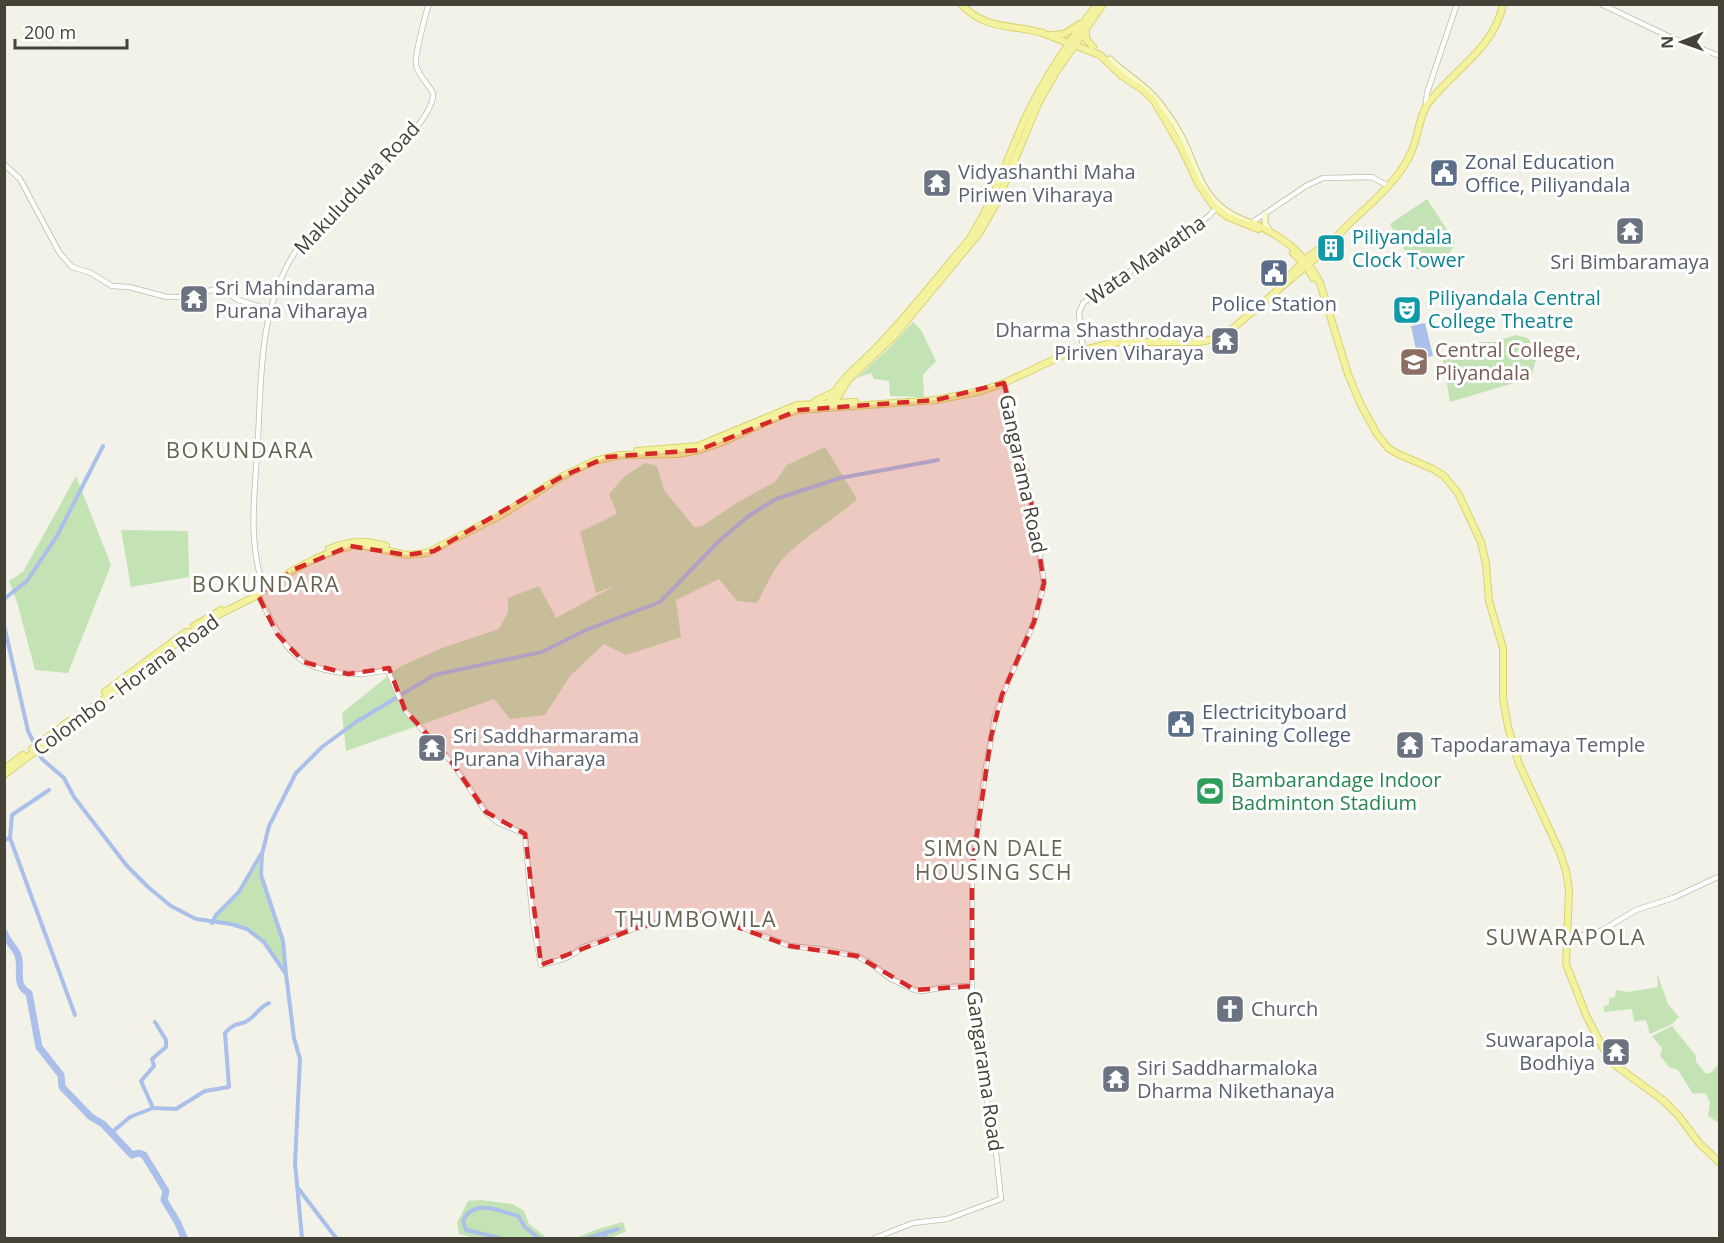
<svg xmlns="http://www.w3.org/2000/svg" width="1724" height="1243" viewBox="0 0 1724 1243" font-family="'Open Sans',sans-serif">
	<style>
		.green { fill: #c3e3b5 }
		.water { fill: #aac0ea }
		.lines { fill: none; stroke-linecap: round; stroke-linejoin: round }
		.canal { stroke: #aac0ea; stroke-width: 4 }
		.river { stroke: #aac0ea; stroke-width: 7 }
		.tertiary-casing { stroke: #bdbcac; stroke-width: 6 }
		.secondary-casing { stroke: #c8c898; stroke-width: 7 }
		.primary-casing { stroke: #d9d370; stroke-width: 8 }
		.tertiary { stroke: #fff; stroke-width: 4.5 }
		.secondary { stroke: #fafacb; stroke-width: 5 }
		.primary { stroke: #f5f29f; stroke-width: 6 }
		.marked { fill: #d62828; fill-opacity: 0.2; stroke: #d62828; stroke-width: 4.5; stroke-dasharray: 12 8; stroke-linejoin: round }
		.labels { text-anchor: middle; stroke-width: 6; stroke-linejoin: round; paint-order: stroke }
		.service-label { font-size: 20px; fill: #4e5e75; stroke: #fff; text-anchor: start }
		.worship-label { font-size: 20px; fill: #5b616d; stroke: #fff; text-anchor: start }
		.street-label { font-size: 20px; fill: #454338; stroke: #fff }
		.culture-label { font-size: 20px; fill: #0d838f; stroke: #fff; text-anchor: start }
		.education-label { font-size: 20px; fill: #785e54; stroke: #fff; text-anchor: start }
		.leisure-label { font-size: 20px; fill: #27864d; stroke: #fff; text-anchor: start }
		.neighbourhood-label { font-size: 21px; letter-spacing: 1.5px; fill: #676450; stroke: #fff }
		.quarter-label { font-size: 22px; letter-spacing: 1.5px; fill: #676450; stroke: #fff }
	</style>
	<rect width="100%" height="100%" fill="#f3f2e8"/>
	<!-- green -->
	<g class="green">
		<path d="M1427,199L1455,242C1446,264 1439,271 1415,269L1390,224Z"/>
		<path d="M913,322L921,330L936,361L923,375L924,397L890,396L889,381L874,379L871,373L857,378L891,346Z"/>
		<path d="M1516,335L1528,338L1537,355L1531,378L1450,402L1442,355L1481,342H1494Z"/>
		<path d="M825,447L857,499C833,521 802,537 780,562C771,574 764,590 757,603L737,601L719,579L676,600L681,637L626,655L604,644L570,676L545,715L510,719L494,699L346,751L342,713L399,667L442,648L499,629L508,612V598L539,586L556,618L616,585L596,593L580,532L617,514L609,494L625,476L645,463L657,466L664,490L694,527L702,526L738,502L775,482L787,465Z"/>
		<path d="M76,476L111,565L68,673L35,670L17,602L9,581L23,572Z"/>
		<path d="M121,530L188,531L189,577L131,587Z"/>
		<path d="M260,860L259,875L282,941L284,967C263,938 251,924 213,922L217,915L240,893Z"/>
		<path d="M1657,976H1658L1668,1004L1679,1017L1672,1024L1650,1034L1646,1020L1634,1022L1632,1009L1604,1012V1006L1609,1005V998L1615,997L1616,990L1628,992L1658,987Z"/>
		<path d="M1672,1026L1696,1056V1062L1706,1074L1712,1072L1719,1063V1123L1708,1116L1710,1102L1705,1093L1693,1094L1678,1070L1669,1067L1660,1056L1662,1048L1652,1036Z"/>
		<path d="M481,1200L513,1204L524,1211L529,1224L547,1238H476L459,1234L457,1223L468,1201Z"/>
		<path d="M623,1222L626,1231L611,1238H576L595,1230Z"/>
	</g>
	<!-- water -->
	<path class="water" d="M1425,323L1433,356L1418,359L1411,326Z"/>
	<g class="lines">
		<!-- canal -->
		<g class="canal">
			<path d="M4,599L27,581L57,536L103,446"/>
			<path d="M4,625L28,731L42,759L64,778L74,797L127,866L148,887L171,906L196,919L231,924L247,929L264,942L286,974L294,1038L300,1059L295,1163L302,1238"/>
			<path d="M10,838L12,815L49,790"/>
			<path d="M4,840L10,838L75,1015"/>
			<path d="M212,923L216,915L239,892L261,854"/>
			<path d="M286,974L283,941L261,875L262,854L269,826L296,773L322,747L356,722L434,675L542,652L586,630L660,602L720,540L750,515L776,499L840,478L938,460"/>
			<path d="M153,1108L141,1081L154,1066L152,1059L166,1047V1040L155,1022"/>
			<path d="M111,1133L130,1117L153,1108L176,1109L205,1091L229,1087L225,1033C236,1020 241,1027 250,1019C258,1013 258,1008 269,1003"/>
			<path d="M298,1188L336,1238"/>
			<path d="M500,1238L466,1230L463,1221C474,1198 499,1211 518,1216L525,1227L538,1238"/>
			<path d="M588,1238L618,1229"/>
			<path d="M605,1238L606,1232"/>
		</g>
		<!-- river -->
		<path class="river" d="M4,932C7,941 13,945 17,953C24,967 12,984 29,993L39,1047L61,1075L62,1087L91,1117L103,1124L132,1155L139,1153L144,1155L166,1191L164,1200L178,1223L184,1238"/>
		<!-- tertiary casing -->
		<g class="tertiary-casing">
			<g id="tertiary">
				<path d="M1601,4L1670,37L1720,56"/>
				<path d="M1426,104L1427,93L1457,4"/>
				<path d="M4,164L20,179L59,252L72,267L91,273L112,286L129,287L167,297H182L221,288L238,300L271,310"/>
				<path d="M1251,223L1306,186L1323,178L1372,177L1388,186"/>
				<path d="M1083,350L1079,313L1083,303L1122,275L1143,265L1209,216L1216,208"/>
				<path d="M265,590C248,548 254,499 257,455C262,387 256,313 295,252C318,218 436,129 433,93C428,84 418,75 416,65C414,58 426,12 429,4"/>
				<path d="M256,592C287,647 289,672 361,674C370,674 379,670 388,671L405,710L451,761L486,812L497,822L525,834L533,922L541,965C556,961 570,959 581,948L636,928L688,915L701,914L736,925L790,946L820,949L857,956L870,963L891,979L915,990L923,991L945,987L972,986"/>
				<path d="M1567,936L1586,935L1601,931L1636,910L1673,898L1720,876"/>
				<path d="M875,1238L913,1223L947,1219L1001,1199L995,1143L979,1056L972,986V868L985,773L995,716L1005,689L1034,622L1044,583L1026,470L1004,383"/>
			</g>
		</g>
		<!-- secondary casing -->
		<g class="secondary-casing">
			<g id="secondary">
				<path d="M1110,59C1126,75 1145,84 1159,102C1170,116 1181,133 1188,150C1203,187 1211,210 1252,223"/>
				<path d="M1265,214V223L1269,230"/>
			</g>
		</g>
		<!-- primary casing -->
		<g class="primary-casing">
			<g id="primary">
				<path d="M961,4C986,31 1012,24 1043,33"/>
				<path d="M1086,30V39L1093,47"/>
				<path d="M1042,33L1100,55L1122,76L1143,90L1154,101L1181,147L1199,185L1213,205L1226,216L1258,229"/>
				<path d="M1051,35L1064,34L1080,24"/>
				<path d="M1252,223C1283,236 1305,254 1320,283L1348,374L1360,403L1377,434L1388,448L1398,454L1433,469L1444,476L1458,493L1481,542L1486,564L1489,601L1503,648V698L1508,727L1519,764L1559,850L1566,871L1569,890L1566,964L1586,1015L1603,1048L1615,1065L1664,1101L1678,1115L1699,1143L1720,1163"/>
				<path d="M1293,253L1306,266L1313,278"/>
				<path d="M1289,276L1306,259L1331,239"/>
				<path d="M815,401L834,392"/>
				<path d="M829,403C839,379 859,366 877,347C909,314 938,276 968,241C994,202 1005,163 1024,121C1043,79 1070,41 1097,4"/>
				<path d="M834,403L849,379L895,335L980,232L997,202L1038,104L1056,72L1103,4"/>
				<path d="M637,451L698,446L797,405L855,402"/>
				<path d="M329,549C350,540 364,540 386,546"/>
				<path d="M194,626L221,610"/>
				<path d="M105,692L186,632"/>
				<path d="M32,749L69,721"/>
				<path d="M4,769L23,755"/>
				<path d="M4,775L190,633L216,616L258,595L295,569L315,559L331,552L355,545L371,547L407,555L427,553L503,514L561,477L594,461L620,455L678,454L699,450L720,443L780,416L799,410L936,400L981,391L1004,383L1066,354L1117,342H1200L1218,338L1225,335L1326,249C1347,221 1378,202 1399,173C1405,165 1411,154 1414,145C1419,130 1420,114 1429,102C1454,70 1495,47 1503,4"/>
			</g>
		</g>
		<!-- tertiary -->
		<use href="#tertiary" class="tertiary"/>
		<!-- secondary -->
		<use href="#secondary" class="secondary"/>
		<!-- primary -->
		<use href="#primary" class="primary"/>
	</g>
	<!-- marked area -->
	<path class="marked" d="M1004,383L1026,470L1044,583L1034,622L1002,695L991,737L972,868V986L915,990L857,956L790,946L701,914L636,928L541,965L525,834L486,812L451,761L405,710L389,668L348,674L304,662L277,634L258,595L295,569L350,546L407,555L434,551L561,477L607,457L699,450L799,410L936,400Z"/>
	<!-- icons -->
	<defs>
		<g id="civic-square" transform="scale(1.5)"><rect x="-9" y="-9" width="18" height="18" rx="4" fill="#5c6f8a" stroke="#fff"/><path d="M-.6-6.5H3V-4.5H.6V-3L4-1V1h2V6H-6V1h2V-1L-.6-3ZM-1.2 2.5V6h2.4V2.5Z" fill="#fff"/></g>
		<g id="temple-square" transform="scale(1.5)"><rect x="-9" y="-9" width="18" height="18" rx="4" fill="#6b7280" stroke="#fff"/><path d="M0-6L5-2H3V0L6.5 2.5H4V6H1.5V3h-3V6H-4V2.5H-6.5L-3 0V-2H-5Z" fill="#fff"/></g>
		<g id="building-square" transform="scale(1.5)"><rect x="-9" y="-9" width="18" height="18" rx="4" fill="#0f9aa8" stroke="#fff"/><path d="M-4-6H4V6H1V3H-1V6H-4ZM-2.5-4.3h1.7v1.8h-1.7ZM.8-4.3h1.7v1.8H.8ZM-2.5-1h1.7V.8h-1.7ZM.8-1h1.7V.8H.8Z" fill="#fff"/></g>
		<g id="theatre-square" transform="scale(1.5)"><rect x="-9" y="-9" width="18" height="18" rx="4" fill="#0f9aa8" stroke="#fff"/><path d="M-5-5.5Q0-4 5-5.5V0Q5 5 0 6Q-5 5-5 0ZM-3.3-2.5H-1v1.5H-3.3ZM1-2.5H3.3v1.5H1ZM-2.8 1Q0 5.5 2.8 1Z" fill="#fff"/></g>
		<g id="university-square" transform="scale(1.5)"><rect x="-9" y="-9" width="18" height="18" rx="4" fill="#8d6e63" stroke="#fff"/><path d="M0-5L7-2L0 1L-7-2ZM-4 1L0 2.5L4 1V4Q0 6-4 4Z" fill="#fff"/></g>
		<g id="stadium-square" transform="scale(1.5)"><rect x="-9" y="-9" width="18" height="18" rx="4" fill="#2e9e5b" stroke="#fff"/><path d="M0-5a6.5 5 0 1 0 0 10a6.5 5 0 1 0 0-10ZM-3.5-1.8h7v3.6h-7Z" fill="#fff"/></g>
		<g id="church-square" transform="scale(1.5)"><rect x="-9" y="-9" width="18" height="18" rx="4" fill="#6b7280" stroke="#fff"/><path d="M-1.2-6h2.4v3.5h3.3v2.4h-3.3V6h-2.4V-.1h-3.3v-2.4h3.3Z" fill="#fff"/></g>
	</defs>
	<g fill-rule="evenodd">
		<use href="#civic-square" x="1444" y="173"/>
		<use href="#temple-square" x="937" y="183"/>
		<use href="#temple-square" x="1630" y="231"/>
		<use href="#building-square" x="1331" y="248"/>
		<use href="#civic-square" x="1274" y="273"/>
		<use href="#temple-square" x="194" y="299"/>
		<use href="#theatre-square" x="1407" y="310"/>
		<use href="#temple-square" x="1225" y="341"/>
		<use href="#university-square" x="1414" y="362"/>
		<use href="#civic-square" x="1181" y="724"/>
		<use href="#temple-square" x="1410" y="745"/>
		<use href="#temple-square" x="432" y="748"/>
		<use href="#stadium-square" x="1210" y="791"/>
		<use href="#church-square" x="1230" y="1009"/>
		<use href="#temple-square" x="1616" y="1052"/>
		<use href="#temple-square" x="1116" y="1079"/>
	</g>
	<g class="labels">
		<!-- service labels -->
		<g class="service-label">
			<text x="1465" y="169">Zonal Education<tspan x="1465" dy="23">Office, Piliyandala</tspan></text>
			<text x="1274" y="311" text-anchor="middle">Police Station</text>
			<text x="1202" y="719">Electricityboard<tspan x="1202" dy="23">Training College</tspan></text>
		</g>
		<!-- worship labels -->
		<g class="worship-label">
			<text x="958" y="179">Vidyashanthi Maha<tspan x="958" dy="23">Piriwen Viharaya</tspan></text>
			<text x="1630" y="269" text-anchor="middle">Sri Bimbaramaya</text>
			<text x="215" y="295">Sri Mahindarama<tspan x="215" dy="23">Purana Viharaya</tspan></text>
			<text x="1204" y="337" text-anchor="end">Dharma Shasthrodaya<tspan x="1204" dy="23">Piriven Viharaya</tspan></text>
			<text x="453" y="743">Sri Saddharmarama<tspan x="453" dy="23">Purana Viharaya</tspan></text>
			<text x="1431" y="752">Tapodaramaya Temple</text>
			<text x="1251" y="1016">Church</text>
			<text x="1595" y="1047" text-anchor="end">Suwarapola<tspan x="1595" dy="23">Bodhiya</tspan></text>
			<text x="1137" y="1075">Siri Saddharmaloka<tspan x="1137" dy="23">Dharma Nikethanaya</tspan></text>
		</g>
		<!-- street labels -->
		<g class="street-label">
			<text transform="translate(357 188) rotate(-47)" y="7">Makuluduwa Road</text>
			<text transform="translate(1146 260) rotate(-35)" y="7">Wata Mawatha</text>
			<text transform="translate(1023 474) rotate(78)" y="7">Gangarama Road</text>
			<text transform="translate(126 685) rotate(-36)" y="7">Colombo - Horana Road</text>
			<text transform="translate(985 1071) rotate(82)" y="7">Gangarama Road</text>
		</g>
		<!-- culture labels -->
		<g class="culture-label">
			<text x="1352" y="244">Piliyandala<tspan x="1352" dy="23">Clock Tower</tspan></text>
			<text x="1428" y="305">Piliyandala Central<tspan x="1428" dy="23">College Theatre</tspan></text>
		</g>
		<!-- education labels -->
		<g class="education-label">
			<text x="1435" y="357">Central College,<tspan x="1435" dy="23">Pliyandala</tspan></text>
		</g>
		<!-- leisure labels -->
		<g class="leisure-label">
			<text x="1231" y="787">Bambarandage Indoor<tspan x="1231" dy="23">Badminton Stadium</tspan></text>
		</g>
		<!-- neighbourhood labels -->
		<g class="neighbourhood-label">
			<text x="994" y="856">SIMON DALE<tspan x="994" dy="24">HOUSING SCH</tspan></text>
		</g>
		<!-- quarter labels -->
		<g class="quarter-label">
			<text x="240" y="458">BOKUNDARA</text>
			<text x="266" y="592">BOKUNDARA</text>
			<text x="696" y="927">THUMBOWILA</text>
			<text x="1566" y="945">SUWARAPOLA</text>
		</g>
	</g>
	<!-- border -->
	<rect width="1724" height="1243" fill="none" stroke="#454338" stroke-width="12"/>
	<!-- north arrow -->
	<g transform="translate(1682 42) rotate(269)" stroke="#ffffff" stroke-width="4.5" paint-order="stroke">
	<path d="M0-4.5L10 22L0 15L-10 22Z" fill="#454338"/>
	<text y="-9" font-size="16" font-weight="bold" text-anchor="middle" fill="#454338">N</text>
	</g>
	<!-- scale -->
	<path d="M15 39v9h112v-9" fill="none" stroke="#454338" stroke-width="3"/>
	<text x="24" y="39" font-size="18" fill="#454338" stroke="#ffffff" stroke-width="4.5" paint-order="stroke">200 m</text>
</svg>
